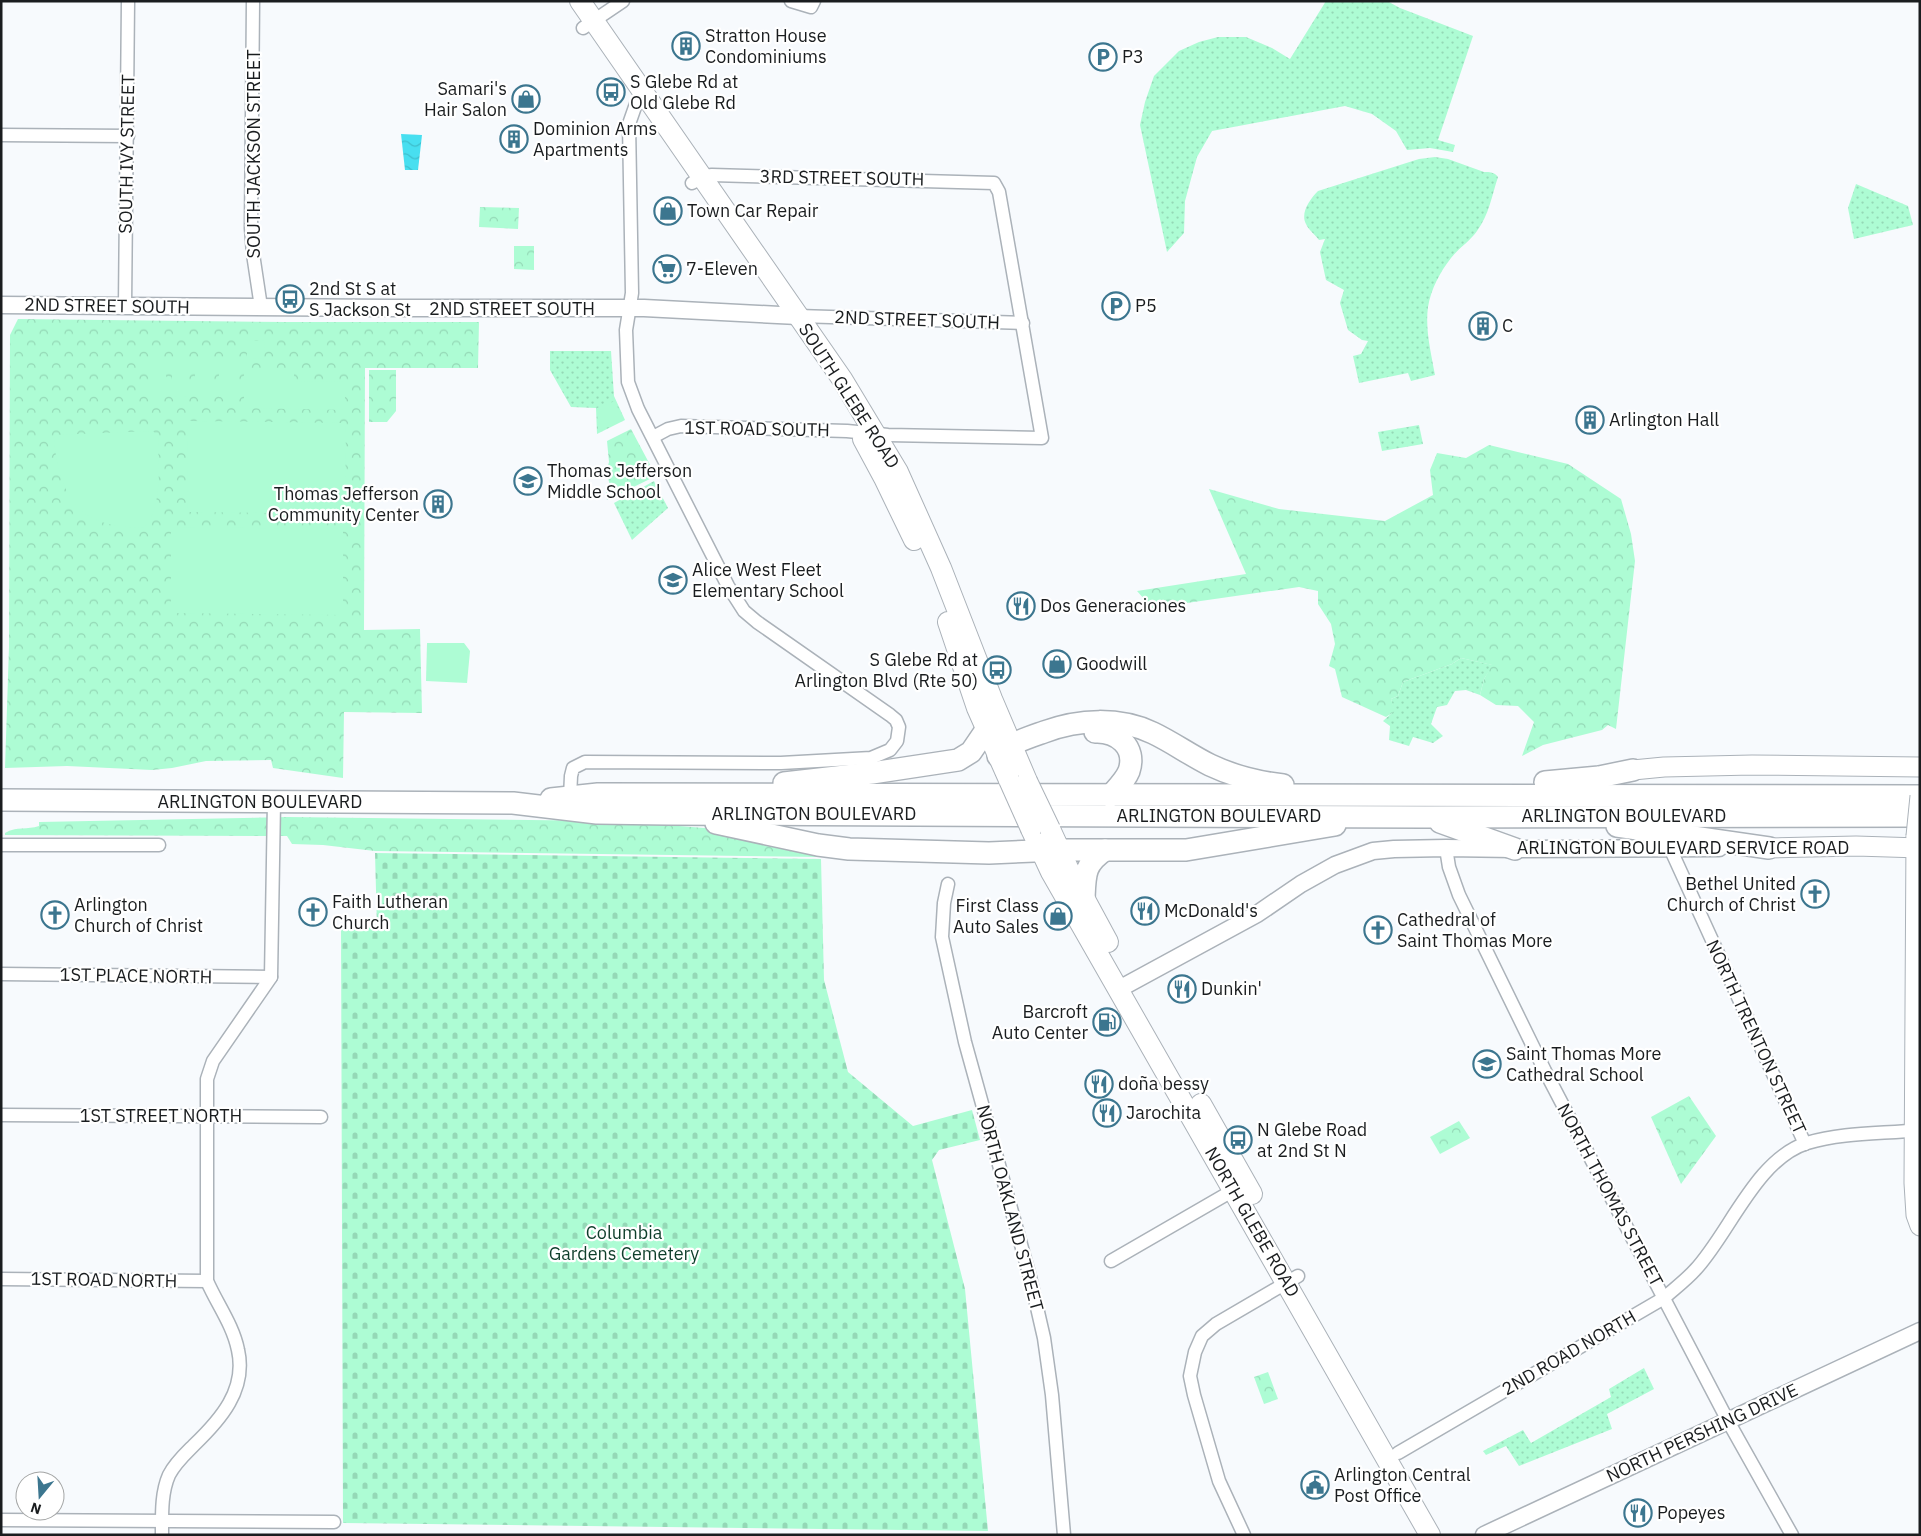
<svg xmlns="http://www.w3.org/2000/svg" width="1921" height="1536" viewBox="0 0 1921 1536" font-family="'IBM Plex Sans',sans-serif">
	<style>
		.grass { fill: url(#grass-dots) }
		.forest { fill: url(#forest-crowns) }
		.cemetery { fill: url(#cemetery-stones) }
		.garden { fill: #adfcd4 }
		.water { fill: url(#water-waves) }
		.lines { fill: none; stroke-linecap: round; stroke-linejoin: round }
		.minor-casing { stroke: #abb2b9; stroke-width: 15 }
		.tertiary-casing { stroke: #abb2b9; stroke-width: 19 }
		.secondary-casing { stroke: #abb2b9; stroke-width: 21 }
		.primary-casing { stroke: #abb2b9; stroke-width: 22 }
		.trunk-casing { stroke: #abb2b9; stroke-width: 24 }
		.minor { stroke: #fff; stroke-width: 12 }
		.tertiary { stroke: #fff; stroke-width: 16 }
		.secondary { stroke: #fff; stroke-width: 19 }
		.primary { stroke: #fff; stroke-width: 20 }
		.trunk { stroke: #fff; stroke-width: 21 }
		.secondary-bridge-casing { stroke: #abb2b9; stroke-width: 21; stroke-linecap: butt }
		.primary-bridge-casing { stroke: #abb2b9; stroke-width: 22; stroke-linecap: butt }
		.secondary-bridge { stroke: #fff; stroke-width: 19 }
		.primary-bridge { stroke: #fff; stroke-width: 20 }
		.labels { text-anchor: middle; stroke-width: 4.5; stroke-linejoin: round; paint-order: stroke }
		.poi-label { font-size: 18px; fill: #1a1d1f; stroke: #fff; text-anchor: start }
		.street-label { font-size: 18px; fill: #1a1d1f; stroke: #fff }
		.park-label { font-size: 18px; fill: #0e3e2b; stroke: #fff }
	</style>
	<defs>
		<pattern id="grass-dots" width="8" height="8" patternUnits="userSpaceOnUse" patternTransform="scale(1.25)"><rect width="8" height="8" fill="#adfcd4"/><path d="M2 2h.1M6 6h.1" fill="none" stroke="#94d8b6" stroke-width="1.8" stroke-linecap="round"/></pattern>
		<pattern id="forest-crowns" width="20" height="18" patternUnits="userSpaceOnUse" patternTransform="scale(1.25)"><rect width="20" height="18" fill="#adfcd4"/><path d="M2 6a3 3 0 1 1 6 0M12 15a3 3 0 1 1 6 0" fill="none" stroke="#94d8b6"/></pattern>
		<pattern id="cemetery-stones" width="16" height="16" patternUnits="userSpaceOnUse" patternTransform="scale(1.25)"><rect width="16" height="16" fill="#adfcd4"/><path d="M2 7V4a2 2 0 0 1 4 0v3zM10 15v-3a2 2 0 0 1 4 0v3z" fill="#94d8b6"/></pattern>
		<pattern id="water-waves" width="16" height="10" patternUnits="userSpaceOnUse" patternTransform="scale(1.25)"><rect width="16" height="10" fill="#48dff0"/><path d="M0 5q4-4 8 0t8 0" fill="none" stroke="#3ebfcd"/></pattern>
	</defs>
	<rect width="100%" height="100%" fill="#f7fafd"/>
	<!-- grass -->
	<g class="grass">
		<path d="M1326,1H1387L1400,8L1473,36L1438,140L1455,145L1453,152L1430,148L1407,150L1396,131L1372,114L1345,106L1212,131L1197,157L1185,201L1184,233L1167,252L1140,125L1145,102L1154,76L1179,51L1199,42L1218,37H1246L1272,48L1290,59Z"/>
		<path d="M1435,157L1448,159L1484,172C1490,172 1494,172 1498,177C1492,195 1489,215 1477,231C1470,241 1459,248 1451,258C1440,272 1431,289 1428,307C1425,329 1431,353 1435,375L1411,381L1408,373L1359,383L1353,356L1361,354L1368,341L1362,340L1348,330L1340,303L1344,290L1326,280L1320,252L1325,239L1319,240C1315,235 1308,229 1306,224C1300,213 1310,199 1318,191L1419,159Z"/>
		<path d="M1856,184L1908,206L1913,225L1854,239L1848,208Z"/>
		<path d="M550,351H611L614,396L625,420L597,434L596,408L571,407L550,370Z"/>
		<path d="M1419,425L1423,444L1382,451L1378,432Z"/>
		<path d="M654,481L668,508L632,540L614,503Z"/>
		<path d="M1461,658L1493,665L1484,679L1480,695L1466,690L1455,691L1447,705L1437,707L1431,724L1443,736L1433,743L1413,737L1409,746L1389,740L1390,726L1383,721L1394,711L1391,699L1398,696L1403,682L1452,664Z"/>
		<path d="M1644,1368L1654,1389L1607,1414L1612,1429L1519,1466L1506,1446L1486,1455L1483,1451L1523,1430L1531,1443L1611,1397L1609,1389Z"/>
	</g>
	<!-- forest -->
	<g class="forest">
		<path d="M480,207L519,208L518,229L479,227Z"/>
		<path d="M514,246H534V270L514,269Z"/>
		<path d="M18,319L285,322H479L478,368H365L364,630L420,629L422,713L344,712L343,778L273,768L271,760L206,761L172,768L152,770L67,766L5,768L9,647L10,335Z"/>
		<path d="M369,370H396V411L387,422H369Z"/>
		<path d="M631,429L656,476L607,500L606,493L610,485L606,472L609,462L607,441Z"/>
		<path d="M1489,445L1568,464L1621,499L1631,534L1635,561L1616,729L1608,725L1602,730L1543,745L1522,756L1534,722L1518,706L1496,705L1480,695L1484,679L1492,665L1461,658L1452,664L1403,682L1398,696L1391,699L1395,711L1386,717L1342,697L1335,669L1329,666L1335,644L1331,624L1318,604V591L1299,587L1152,608L1137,591L1246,574L1209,489L1279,509L1385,521L1433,495L1430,470L1437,453L1466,458Z"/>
		<path d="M288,817L616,821L717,829L822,848L821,857L375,851L323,845L292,844L287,836L5,835V833C17,826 27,830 39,826V822Z"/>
		<path d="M1689,1096L1716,1136L1681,1184L1651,1117Z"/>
		<path d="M1459,1121L1470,1138L1440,1154L1430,1137Z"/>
		<path d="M1268,1372L1278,1399L1264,1404L1254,1377Z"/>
	</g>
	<!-- cemetery -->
	<path class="cemetery" d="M375,853L821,859L824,980L848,1072L913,1126L972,1110L980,1140L939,1150L932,1160L965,1289L988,1531L343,1523L341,928L377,927Z"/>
	<!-- garden -->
	<g class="garden">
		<path d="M247,340L265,341L264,359L247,358Z"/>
		<rect x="149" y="358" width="17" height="38"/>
		<path d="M172,358H189V397L172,396Z"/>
		<rect x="195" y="358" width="18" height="39"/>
		<rect x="219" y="359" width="18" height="38"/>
		<path d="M244,373H294V381L345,382V410L244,408Z"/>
		<path d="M615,401L623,420L598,432L597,408Z"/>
		<path d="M188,421L346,423L345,514L187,512Z"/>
		<path d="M153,431L158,436C158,462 164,509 143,528C127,527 109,526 94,519C64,505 55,464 54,435Z"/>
		<path d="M171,527L343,529V615L171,613Z"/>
		<path d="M427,643H464L470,651L467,683L426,681Z"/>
	</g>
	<!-- water -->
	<path class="water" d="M401,134L422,135L418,170H405Z"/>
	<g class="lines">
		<!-- minor casing -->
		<g class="minor-casing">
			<g id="minor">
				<path d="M253,1L251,228L253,254L261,307"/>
				<path d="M791,1L811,7L814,1"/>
				<path d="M583,28L623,1"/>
				<path d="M1,135L128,136"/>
				<path d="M125,306L128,1"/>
				<path d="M798,316L1023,323"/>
				<path d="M653,437L668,429L681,426L847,431L888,435L1042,438L999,192L994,183L712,175L705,176L692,183"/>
				<path d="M570,797L571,776L573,768L585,762L781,763L871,758L890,750L897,741L899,727L896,720L890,715L757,622L744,611L728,586L638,409L628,382L626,330L632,293L629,124L636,104"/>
				<path d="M1,845H159"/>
				<path d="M1446,848L1449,867L1459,895L1545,1071L1728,1421L1792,1535"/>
				<path d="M1670,848L1805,1144"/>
				<path d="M948,884L944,903L942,937L965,1042L1030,1277L1044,1338L1052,1395L1064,1535"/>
				<path d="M1,974L271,977"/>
				<path d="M1,1115L321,1117"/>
				<path d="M1111,1261L1239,1187"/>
				<path d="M1,1279L207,1281"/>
				<path d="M1398,1453L1664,1298C1674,1289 1686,1280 1695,1270C1729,1234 1756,1159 1807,1143C1844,1132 1882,1134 1920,1130"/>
				<path d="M1,1520L334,1522"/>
				<path d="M162,1535C162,1515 161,1493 169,1475C175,1463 185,1454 194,1445C220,1420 247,1390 238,1350C233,1325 217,1304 207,1281V1079L213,1061L271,977L274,802"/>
				<path d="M1244,1535L1219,1481L1194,1395L1190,1376L1195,1352L1202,1336L1216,1324L1298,1276"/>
			</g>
		</g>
		<!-- tertiary casing -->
		<g class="tertiary-casing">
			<g id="tertiary">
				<path d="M1,305L392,308H644L798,316"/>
				<path d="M1119,989L1257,914L1301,884L1335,865L1373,851L1394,849L1446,848L1515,849L1719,848"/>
				<path d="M1484,1535L1920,1331"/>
			</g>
		</g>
		<!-- secondary casing -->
		<g class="secondary-casing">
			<g id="secondary">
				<path d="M1633,770L1664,767L1752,765L1920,767"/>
				<path d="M1916,836L1914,1183L1916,1215L1920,1226"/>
				<path d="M1769,848L1856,846L1920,848"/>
			</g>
		</g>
		<!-- primary casing -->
		<g class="primary-casing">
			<g id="primary">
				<path d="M580,1L842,379L898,472L941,568L992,699L1027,781"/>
				<path d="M863,439L884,478L914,540"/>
				<path d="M948,622L977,708L1009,780"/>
				<path d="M1031,829L1051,872L1430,1535"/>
				<path d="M1050,829L1068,868L1108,942"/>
				<path d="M1201,1104L1252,1194"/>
			</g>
		</g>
		<!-- trunk casing -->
		<g class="trunk-casing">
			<g id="trunk">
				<path d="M1095,732C1117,731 1137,747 1129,771C1125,781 1117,788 1110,796"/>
				<path d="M998,756C1010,743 1027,738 1044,732C1079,719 1119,717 1153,733C1172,742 1190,755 1210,765C1233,776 1257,782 1283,785"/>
				<path d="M1545,782L1599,777L1633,770"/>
				<path d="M784,783L872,773L958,760L971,752L986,730"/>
				<path d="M551,799L598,794L1920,796"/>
				<path d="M1,800L513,803L597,813L668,814L1425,817L1920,816"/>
				<path d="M1440,822L1515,849"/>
				<path d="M716,823L818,845L849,849L989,853L1059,850H1186L1335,825"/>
				<path d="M1617,826L1769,848"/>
				<path d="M1084,899C1085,875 1084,864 1105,850"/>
			</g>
		</g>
		<!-- minor -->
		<use href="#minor" class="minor"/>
		<!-- tertiary -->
		<use href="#tertiary" class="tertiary"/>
		<!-- secondary -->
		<use href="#secondary" class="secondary"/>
		<!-- primary -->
		<use href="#primary" class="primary"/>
		<!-- trunk -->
		<use href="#trunk" class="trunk"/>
		<!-- secondary-bridge casing -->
		<g class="secondary-bridge-casing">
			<path id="secondary-bridge" d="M1916,836L1920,796"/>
		</g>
		<!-- primary-bridge casing -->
		<g class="primary-bridge-casing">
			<g id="primary-bridge">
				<path d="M1009,780L1031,829"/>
				<path d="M1027,781L1050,829"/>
			</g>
		</g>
		<!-- secondary-bridge -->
		<use href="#secondary-bridge" class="secondary-bridge"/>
		<!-- primary-bridge -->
		<use href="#primary-bridge" class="primary-bridge"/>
	</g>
	<!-- icons -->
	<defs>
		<g id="building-ring" transform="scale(1.4375)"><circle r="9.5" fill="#fff" stroke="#3c768f" stroke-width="1.5"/><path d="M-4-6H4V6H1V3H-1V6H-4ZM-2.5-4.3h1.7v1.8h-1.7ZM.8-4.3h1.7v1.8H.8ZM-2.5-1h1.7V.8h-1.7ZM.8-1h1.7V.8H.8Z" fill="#3c768f"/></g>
		<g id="parking-ring" transform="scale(1.4375)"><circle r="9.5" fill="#fff" stroke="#3c768f" stroke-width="1.5"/><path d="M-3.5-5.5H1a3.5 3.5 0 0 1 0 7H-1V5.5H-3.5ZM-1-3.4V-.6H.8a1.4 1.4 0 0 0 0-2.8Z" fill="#3c768f"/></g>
		<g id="bus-ring" transform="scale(1.4375)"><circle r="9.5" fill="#fff" stroke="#3c768f" stroke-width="1.5"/><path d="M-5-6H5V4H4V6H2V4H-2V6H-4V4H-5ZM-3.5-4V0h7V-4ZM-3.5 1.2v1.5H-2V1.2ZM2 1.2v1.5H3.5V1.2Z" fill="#3c768f"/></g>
		<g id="shop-ring" transform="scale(1.4375)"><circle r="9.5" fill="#fff" stroke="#3c768f" stroke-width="1.5"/><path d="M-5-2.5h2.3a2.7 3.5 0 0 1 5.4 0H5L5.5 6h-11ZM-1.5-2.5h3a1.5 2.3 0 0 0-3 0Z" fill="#3c768f"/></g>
		<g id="supermarket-ring" transform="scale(1.4375)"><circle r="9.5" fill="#fff" stroke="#3c768f" stroke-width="1.5"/><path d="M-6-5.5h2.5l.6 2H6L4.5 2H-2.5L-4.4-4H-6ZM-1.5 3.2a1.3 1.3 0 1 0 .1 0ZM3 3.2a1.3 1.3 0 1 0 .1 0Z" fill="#3c768f"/></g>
		<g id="school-ring" transform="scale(1.4375)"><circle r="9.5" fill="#fff" stroke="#3c768f" stroke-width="1.5"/><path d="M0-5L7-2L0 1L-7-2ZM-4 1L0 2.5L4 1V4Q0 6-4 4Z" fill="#3c768f"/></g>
		<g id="restaurant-ring" transform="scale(1.4375)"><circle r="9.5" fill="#fff" stroke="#3c768f" stroke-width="1.5"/><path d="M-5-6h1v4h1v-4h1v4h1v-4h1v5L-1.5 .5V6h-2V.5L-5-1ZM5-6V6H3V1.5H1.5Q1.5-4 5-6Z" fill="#3c768f"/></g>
		<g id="church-ring" transform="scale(1.4375)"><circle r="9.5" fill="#fff" stroke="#3c768f" stroke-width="1.5"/><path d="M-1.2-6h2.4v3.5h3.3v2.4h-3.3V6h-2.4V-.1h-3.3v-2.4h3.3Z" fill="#3c768f"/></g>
		<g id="fuel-ring" transform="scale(1.4375)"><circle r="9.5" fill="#fff" stroke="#3c768f" stroke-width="1.5"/><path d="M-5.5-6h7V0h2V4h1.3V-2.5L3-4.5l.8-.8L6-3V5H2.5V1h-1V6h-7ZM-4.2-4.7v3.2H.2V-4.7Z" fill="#3c768f"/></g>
		<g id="civic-ring" transform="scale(1.4375)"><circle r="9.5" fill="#fff" stroke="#3c768f" stroke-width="1.5"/><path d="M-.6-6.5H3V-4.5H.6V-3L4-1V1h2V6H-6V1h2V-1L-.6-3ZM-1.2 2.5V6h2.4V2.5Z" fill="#3c768f"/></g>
	</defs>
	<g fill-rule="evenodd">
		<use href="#building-ring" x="686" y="46"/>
		<use href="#parking-ring" x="1103" y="57"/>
		<use href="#bus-ring" x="611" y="92"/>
		<use href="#shop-ring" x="526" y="99"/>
		<use href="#building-ring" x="514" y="139"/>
		<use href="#shop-ring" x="668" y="211"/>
		<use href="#supermarket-ring" x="667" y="269"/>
		<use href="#bus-ring" x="290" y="299"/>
		<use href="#parking-ring" x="1116" y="306"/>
		<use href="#building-ring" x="1483" y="326"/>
		<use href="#building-ring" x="1590" y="420"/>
		<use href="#school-ring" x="528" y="481"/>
		<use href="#building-ring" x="438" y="504"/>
		<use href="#school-ring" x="673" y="580"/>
		<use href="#restaurant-ring" x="1021" y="606"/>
		<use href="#shop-ring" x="1057" y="664"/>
		<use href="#bus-ring" x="997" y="670"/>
		<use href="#church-ring" x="1815" y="894"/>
		<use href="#restaurant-ring" x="1145" y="911"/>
		<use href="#church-ring" x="313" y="912"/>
		<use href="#church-ring" x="55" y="915"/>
		<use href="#shop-ring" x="1058" y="916"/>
		<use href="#church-ring" x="1378" y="930"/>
		<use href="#restaurant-ring" x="1182" y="989"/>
		<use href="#fuel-ring" x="1107" y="1022"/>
		<use href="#school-ring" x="1487" y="1064"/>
		<use href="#restaurant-ring" x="1099" y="1084"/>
		<use href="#restaurant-ring" x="1107" y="1113"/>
		<use href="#bus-ring" x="1238" y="1140"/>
		<use href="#civic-ring" x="1315" y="1485"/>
		<use href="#restaurant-ring" x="1638" y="1513"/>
	</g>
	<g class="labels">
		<!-- poi labels -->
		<g class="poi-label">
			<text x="705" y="42">Stratton House<tspan x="705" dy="21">Condominiums</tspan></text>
			<text x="1122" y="63">P3</text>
			<text x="630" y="88">S Glebe Rd at<tspan x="630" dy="21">Old Glebe Rd</tspan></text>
			<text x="507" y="95" text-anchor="end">Samari's<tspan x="507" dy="21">Hair Salon</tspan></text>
			<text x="533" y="135">Dominion Arms<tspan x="533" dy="21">Apartments</tspan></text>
			<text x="687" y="217">Town Car Repair</text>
			<text x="686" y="275">7-Eleven</text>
			<text x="309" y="295">2nd St S at<tspan x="309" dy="21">S Jackson St</tspan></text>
			<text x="1135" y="312">P5</text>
			<text x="1502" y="332">C</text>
			<text x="1609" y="426">Arlington Hall</text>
			<text x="547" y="477">Thomas Jefferson<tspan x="547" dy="21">Middle School</tspan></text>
			<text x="419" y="500" text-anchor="end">Thomas Jefferson<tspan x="419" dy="21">Community Center</tspan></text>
			<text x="692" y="576">Alice West Fleet<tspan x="692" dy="21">Elementary School</tspan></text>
			<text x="1040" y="612">Dos Generaciones</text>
			<text x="978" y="666" text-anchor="end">S Glebe Rd at<tspan x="978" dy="21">Arlington Blvd (Rte 50)</tspan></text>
			<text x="1076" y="670">Goodwill</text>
			<text x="1796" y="890" text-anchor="end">Bethel United<tspan x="1796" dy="21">Church of Christ</tspan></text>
			<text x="332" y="908">Faith Lutheran<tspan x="332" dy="21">Church</tspan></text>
			<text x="74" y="911">Arlington<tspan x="74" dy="21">Church of Christ</tspan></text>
			<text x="1039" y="912" text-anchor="end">First Class<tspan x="1039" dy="21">Auto Sales</tspan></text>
			<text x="1164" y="917">McDonald's</text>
			<text x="1397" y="926">Cathedral of<tspan x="1397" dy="21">Saint Thomas More</tspan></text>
			<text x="1201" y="995">Dunkin'</text>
			<text x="1088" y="1018" text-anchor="end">Barcroft<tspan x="1088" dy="21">Auto Center</tspan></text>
			<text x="1506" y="1060">Saint Thomas More<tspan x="1506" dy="21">Cathedral School</tspan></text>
			<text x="1118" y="1090">doña bessy</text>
			<text x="1126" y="1119">Jarochita</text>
			<text x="1257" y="1136">N Glebe Road<tspan x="1257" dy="21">at 2nd St N</tspan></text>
			<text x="1334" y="1481">Arlington Central<tspan x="1334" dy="21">Post Office</tspan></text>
			<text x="1657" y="1519">Popeyes</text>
		</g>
		<!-- street labels -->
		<g class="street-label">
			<text transform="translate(127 154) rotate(-89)" y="6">SOUTH IVY STREET</text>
			<text transform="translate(254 154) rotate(-90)" y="6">SOUTH JACKSON STREET</text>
			<text transform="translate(842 178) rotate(1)" y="6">3RD STREET SOUTH</text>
			<text transform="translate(107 306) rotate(1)" y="6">2ND STREET SOUTH</text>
			<text x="512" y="315">2ND STREET SOUTH</text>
			<text transform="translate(917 320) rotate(2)" y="6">2ND STREET SOUTH</text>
			<text transform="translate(849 396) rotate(57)" y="6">SOUTH GLEBE ROAD</text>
			<text transform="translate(757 429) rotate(1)" y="6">1ST ROAD SOUTH</text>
			<text x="260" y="808">ARLINGTON BOULEVARD</text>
			<text x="814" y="820">ARLINGTON BOULEVARD</text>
			<text x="1219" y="822">ARLINGTON BOULEVARD</text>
			<text x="1624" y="822">ARLINGTON BOULEVARD</text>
			<text x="1683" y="854">ARLINGTON BOULEVARD SERVICE ROAD</text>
			<text transform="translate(136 976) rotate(1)" y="6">1ST PLACE NORTH</text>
			<text transform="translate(1756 1037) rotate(65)" y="6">NORTH TRENTON STREET</text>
			<text x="161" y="1122">1ST STREET NORTH</text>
			<text transform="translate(1610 1195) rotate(62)" y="6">NORTH THOMAS STREET</text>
			<text transform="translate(1010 1208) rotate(75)" y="6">NORTH OAKLAND STREET</text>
			<text transform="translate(1252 1222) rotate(60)" y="6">NORTH GLEBE ROAD</text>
			<text transform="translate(104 1280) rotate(1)" y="6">1ST ROAD NORTH</text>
			<text transform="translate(1569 1353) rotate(-30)" y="6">2ND ROAD NORTH</text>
			<text transform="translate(1702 1433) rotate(-25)" y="6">NORTH PERSHING DRIVE</text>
		</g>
		<!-- park labels -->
		<g class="park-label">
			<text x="624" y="1239">Columbia<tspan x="624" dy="21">Gardens Cemetery</tspan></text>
		</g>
	</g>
	<!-- border -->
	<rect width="1921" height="1536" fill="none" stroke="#1a1d1f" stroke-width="5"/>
	<!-- north arrow -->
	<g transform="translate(40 1496) rotate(198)"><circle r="24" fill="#ffffff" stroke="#a3a5a5"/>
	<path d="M0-4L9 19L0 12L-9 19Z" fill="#3c768f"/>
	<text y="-8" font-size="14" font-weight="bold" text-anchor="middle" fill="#1a1d1f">N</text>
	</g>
</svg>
